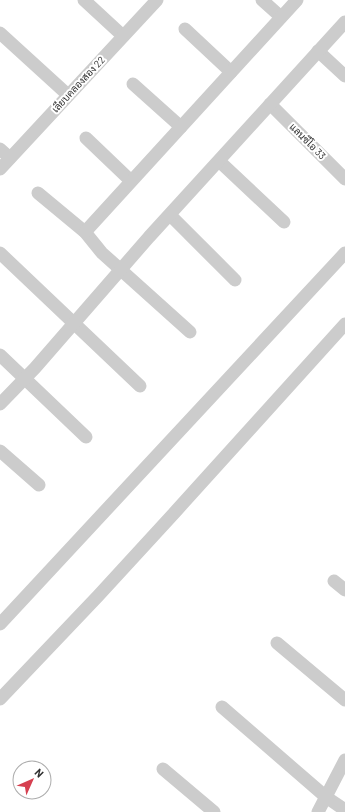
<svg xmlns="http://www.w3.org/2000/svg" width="345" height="812" viewBox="0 0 345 812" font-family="Barlow,Sarabun,sans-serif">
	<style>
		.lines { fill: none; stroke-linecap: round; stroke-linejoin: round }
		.street { stroke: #ccc; stroke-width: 13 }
		.labels { text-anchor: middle; stroke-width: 4; stroke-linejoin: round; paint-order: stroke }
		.street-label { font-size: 10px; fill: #2f2f2f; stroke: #fff }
	</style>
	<rect width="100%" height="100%" fill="#fff"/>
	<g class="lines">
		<!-- street -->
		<g class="street">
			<path d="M84,0L123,36"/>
			<path d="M262,0L281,17"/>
			<path d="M185,29L231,72"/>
			<path d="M0,33L68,95"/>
			<path d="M318,51L345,76"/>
			<path d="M133,84L181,127"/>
			<path d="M270,104L345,179"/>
			<path d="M86,138L131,181"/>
			<path d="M0,149L10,158"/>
			<path d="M219,161L284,222"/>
			<path d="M0,169L157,0"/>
			<path d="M38,193L85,232L102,253L190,332"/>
			<path d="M170,215L235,280"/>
			<path d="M85,232L297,0"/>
			<path d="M0,253L140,386"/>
			<path d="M0,355L86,437"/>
			<path d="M0,404L35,368L149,237L345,22"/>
			<path d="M0,451L39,485"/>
			<path d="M334,581L345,590"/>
			<path d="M0,624C115,500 230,376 345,253"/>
			<path d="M277,643L345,700"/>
			<path d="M0,699L98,596L176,511L345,324"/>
			<path d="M222,707L326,797L345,810"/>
			<path d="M163,769L214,812"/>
			<path d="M318,812L345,760"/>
		</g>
	</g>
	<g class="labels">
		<!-- street labels -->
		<g class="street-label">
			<text transform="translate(78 84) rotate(-47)" y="4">เลียบคลองสอง 22</text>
			<text transform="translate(308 141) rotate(45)" y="4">แลนซีโอ 33</text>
		</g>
	</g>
	<!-- north arrow -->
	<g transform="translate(32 780) rotate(45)"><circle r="19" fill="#ffffff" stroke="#acacac"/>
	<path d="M0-3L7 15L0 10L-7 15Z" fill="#d64050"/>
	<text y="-6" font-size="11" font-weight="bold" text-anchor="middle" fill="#2f2f2f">N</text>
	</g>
</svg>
